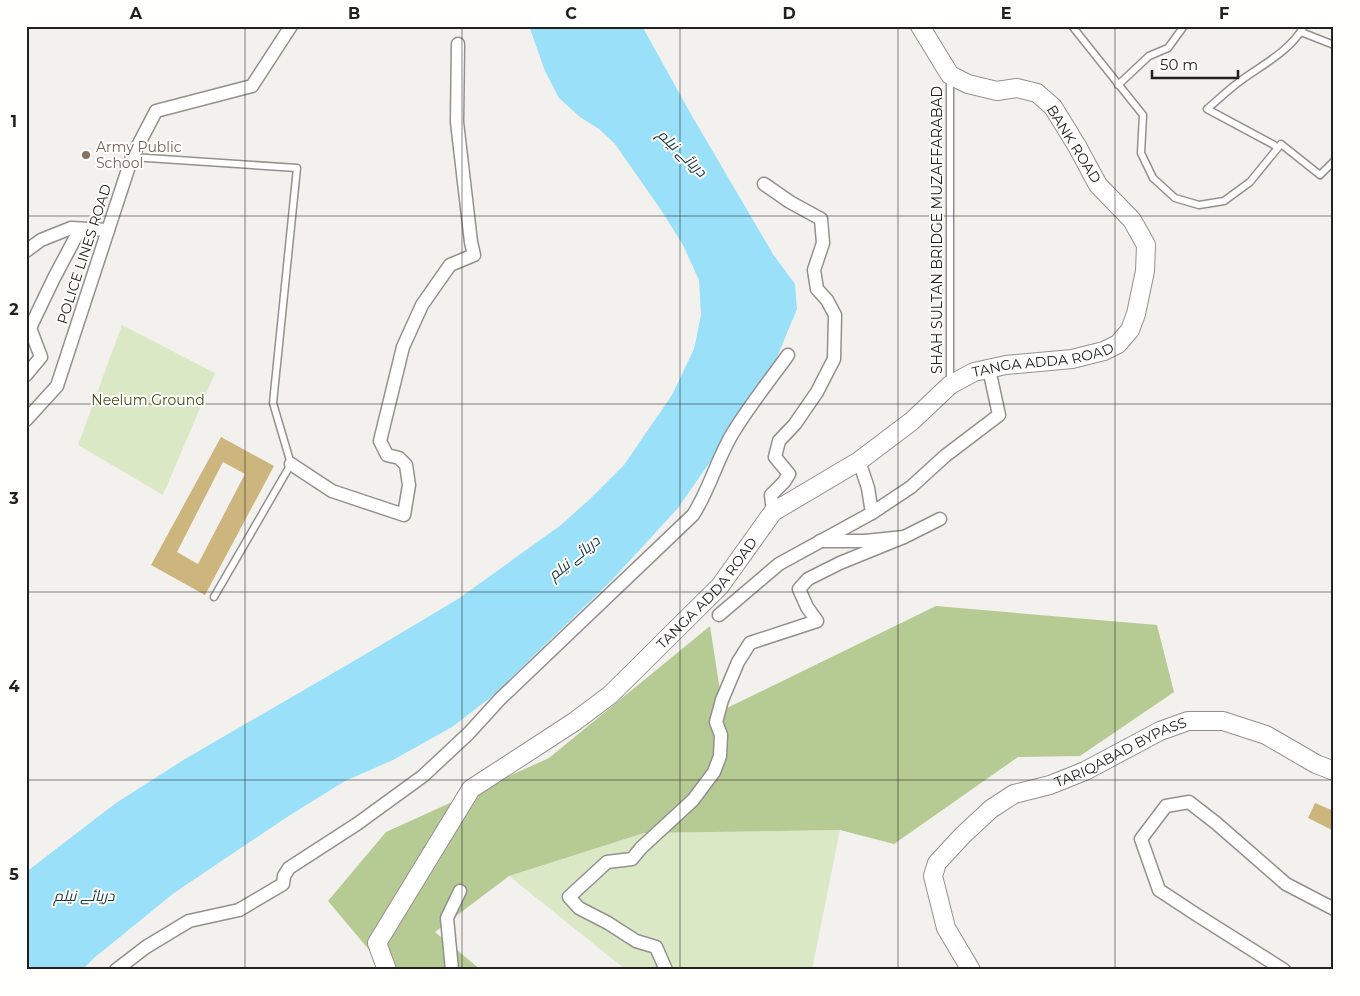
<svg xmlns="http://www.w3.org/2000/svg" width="1360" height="996" viewBox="0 0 1360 996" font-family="Montserrat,Cairo,sans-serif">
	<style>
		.green { fill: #dbe8c6 }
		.forest { fill: #b6ca93 }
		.water { fill: #9ae0f8 }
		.building { fill: #cdb57e; fill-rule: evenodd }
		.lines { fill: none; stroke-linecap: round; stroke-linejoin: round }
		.lane-casing { stroke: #93918e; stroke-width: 9 }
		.street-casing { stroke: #93918e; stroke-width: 15 }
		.secondary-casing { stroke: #93918e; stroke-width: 20 }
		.lane { stroke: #fff; stroke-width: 6 }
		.street { stroke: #fff; stroke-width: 12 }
		.secondary { stroke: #fff; stroke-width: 18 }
		.grid { fill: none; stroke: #222120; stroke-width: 1; stroke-opacity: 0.55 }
		.education-dot { fill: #8d6e63; stroke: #fffffe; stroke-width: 2 }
		.labels { text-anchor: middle; stroke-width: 4; stroke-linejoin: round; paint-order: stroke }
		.street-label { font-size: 14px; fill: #222120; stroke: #fffffe }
		.education-label { font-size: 14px; fill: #785e54; stroke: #fffffe; text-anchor: start }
		.park-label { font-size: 14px; fill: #405217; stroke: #fffffe }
		.water-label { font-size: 15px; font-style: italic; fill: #173943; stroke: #fffffe }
		.neatline { fill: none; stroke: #222120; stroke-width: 2 }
		.grid-label { font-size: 16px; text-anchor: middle; font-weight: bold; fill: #222120 }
	</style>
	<rect width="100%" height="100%" fill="#f3f1ee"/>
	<!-- green -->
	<g class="green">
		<path d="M122,325L215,373L163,495L78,445Z"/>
		<path d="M840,830L812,970H626L509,876L644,833Z"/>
	</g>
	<!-- forest -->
	<path class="forest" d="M936,606L1157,625L1174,692L1080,756L1018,757L894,844L840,830L644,833L509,876L435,932L481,970H386L328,901L386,832L549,758L710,626L723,710Z"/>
	<!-- water -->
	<path class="water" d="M529,26H642L692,116L773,254L795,284L797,309L775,362L710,462L678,508L612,580L490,698L452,727L393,760L345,781L287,817L174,893L94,958L82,970H26V872L116,803L185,759L359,658L458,599L561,525L591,498L624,465L672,395L694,349L701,315L699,280L683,245L661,210L615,144L599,129L580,117L559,98L545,71Z"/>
	<!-- building -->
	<g class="building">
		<path d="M221,437L274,466L205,595L151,565ZM223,462L245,474L198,564L177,552Z"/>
		<path d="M1315,803L1334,811V831L1308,818Z"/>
	</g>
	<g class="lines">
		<!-- lane casing -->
		<g class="lane-casing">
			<g id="lane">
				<path d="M1072,26L1143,115L1141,153L1153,178L1175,198L1199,205L1224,201L1250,182L1281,144L1320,175L1334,161"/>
				<path d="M1301,32L1334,45"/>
				<path d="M1118,85L1149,56L1168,48L1184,26"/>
				<path d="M1274,145L1207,109C1219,99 1230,88 1243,79C1264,64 1291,50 1304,26"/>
				<path d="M132,157L297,168L273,403L291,464L214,597"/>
				<path d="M950,382V77"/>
			</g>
		</g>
		<!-- street casing -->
		<g class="street-casing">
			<g id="street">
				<path d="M764,184L790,202L821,219L823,243L814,270L817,289L827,300L835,315L834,359L817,392L795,424L779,441L775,457L789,474L784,482L771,495L773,512"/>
				<path d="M26,251L41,240L71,228L108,230"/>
				<path d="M26,375L41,357L30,328L54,278L80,229"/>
				<path d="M26,420L57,386L132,157L156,111L252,86L291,26"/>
				<path d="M291,464L332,491L404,515L409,485L406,465L399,458L387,455L380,441L403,347L422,305L450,265L474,255L471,242L457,122L458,44"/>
				<path d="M872,513L911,487L945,456L999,415L989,369"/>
				<path d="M820,541H865L904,537L940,519"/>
				<path d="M719,615L779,564L872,513L868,488L859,461"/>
				<path d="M116,970L146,947L189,921L239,910L283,884L284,876L289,868L357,824L423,776L469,733L500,699L693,515C710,489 717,458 734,431C750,405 770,380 788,355"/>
				<path d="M452,970L447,918L460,891"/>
				<path d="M666,970L656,947L636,941L608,923L579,908L569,897L607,862L632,859L641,848L693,800L714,772L720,756L721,735L716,722L722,700L738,662L750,643L817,621L807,607L799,589L808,579L840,563L904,537"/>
				<path d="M1284,970L1197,915L1159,890L1141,839L1166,806L1189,802L1216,823L1286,884L1334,909"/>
			</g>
		</g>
		<!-- secondary casing -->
		<g class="secondary-casing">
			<g id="secondary">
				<path id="s1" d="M387,970L377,943L471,789L574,722L610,695L720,586L773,512L859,461L912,421L950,385L974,372L1006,365L1072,359L1104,351L1118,344L1130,330L1136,314L1145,271L1146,245L1132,220L1098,185L1077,146L1053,107L1037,93L1017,88L997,91L968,84L950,75L920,26"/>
				<path id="s2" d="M971,970L946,928L933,876L937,863L963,835L991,809L1014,794L1050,785L1085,771L1160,731L1188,721H1223L1266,735L1316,764L1334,771"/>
			</g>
		</g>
		<!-- lane -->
		<use href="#lane" class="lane"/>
		<!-- street -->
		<use href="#street" class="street"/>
		<!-- secondary -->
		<use href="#secondary" class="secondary"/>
	</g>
	<!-- grid -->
	<path class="grid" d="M245,26V970M462,26V970M680,26V970M898,26V970M1115,26V970M26,216H1334M26,404H1334M26,592H1334M26,780H1334"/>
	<!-- markers -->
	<circle class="education-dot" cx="86" cy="155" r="5"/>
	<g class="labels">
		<!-- street labels -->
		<g class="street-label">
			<text transform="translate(1074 144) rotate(58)" y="5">BANK ROAD</text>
			<text transform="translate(937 230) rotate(-90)" y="5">SHAH SULTAN BRIDGE MUZAFFARABAD</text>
			<text transform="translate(84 254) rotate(-72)" y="5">POLICE LINES ROAD</text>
			<text dy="5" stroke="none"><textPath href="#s1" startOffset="939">TANGA ADDA ROAD</textPath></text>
			<text dy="5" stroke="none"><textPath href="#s1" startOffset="518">TANGA ADDA ROAD</textPath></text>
			<text dy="5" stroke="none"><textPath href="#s2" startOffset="335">TARIQABAD BYPASS</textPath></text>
		</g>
		<!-- education labels -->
		<g class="education-label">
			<text x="96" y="152">Army Public<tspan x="96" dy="16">School</tspan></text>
		</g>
		<!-- park labels -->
		<g class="park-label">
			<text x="148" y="405">Neelum Ground</text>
		</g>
		<!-- water labels -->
		<g class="water-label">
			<text transform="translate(682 153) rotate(44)" y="5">دریائے نیلم</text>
			<text transform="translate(574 558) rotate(-39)" y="5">دریائے نیلم</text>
			<text x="84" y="901">دریائے نیلم</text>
		</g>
	</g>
	<!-- border -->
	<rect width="1360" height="996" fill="none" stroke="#fffffe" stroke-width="55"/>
	<!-- scale -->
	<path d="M1152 70v8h86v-8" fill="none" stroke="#222120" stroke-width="2.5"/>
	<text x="1160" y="70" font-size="15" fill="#222120" stroke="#fffffe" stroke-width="4" paint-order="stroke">50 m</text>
	<rect x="28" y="28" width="1304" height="940" class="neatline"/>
	<g class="grid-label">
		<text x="136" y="19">A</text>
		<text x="354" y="19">B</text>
		<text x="571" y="19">C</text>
		<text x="789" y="19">D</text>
		<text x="1006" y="19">E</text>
		<text x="1224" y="19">F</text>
		<text x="14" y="127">1</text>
		<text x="14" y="315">2</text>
		<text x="14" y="504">3</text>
		<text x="14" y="692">4</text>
		<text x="14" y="880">5</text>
	</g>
</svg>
